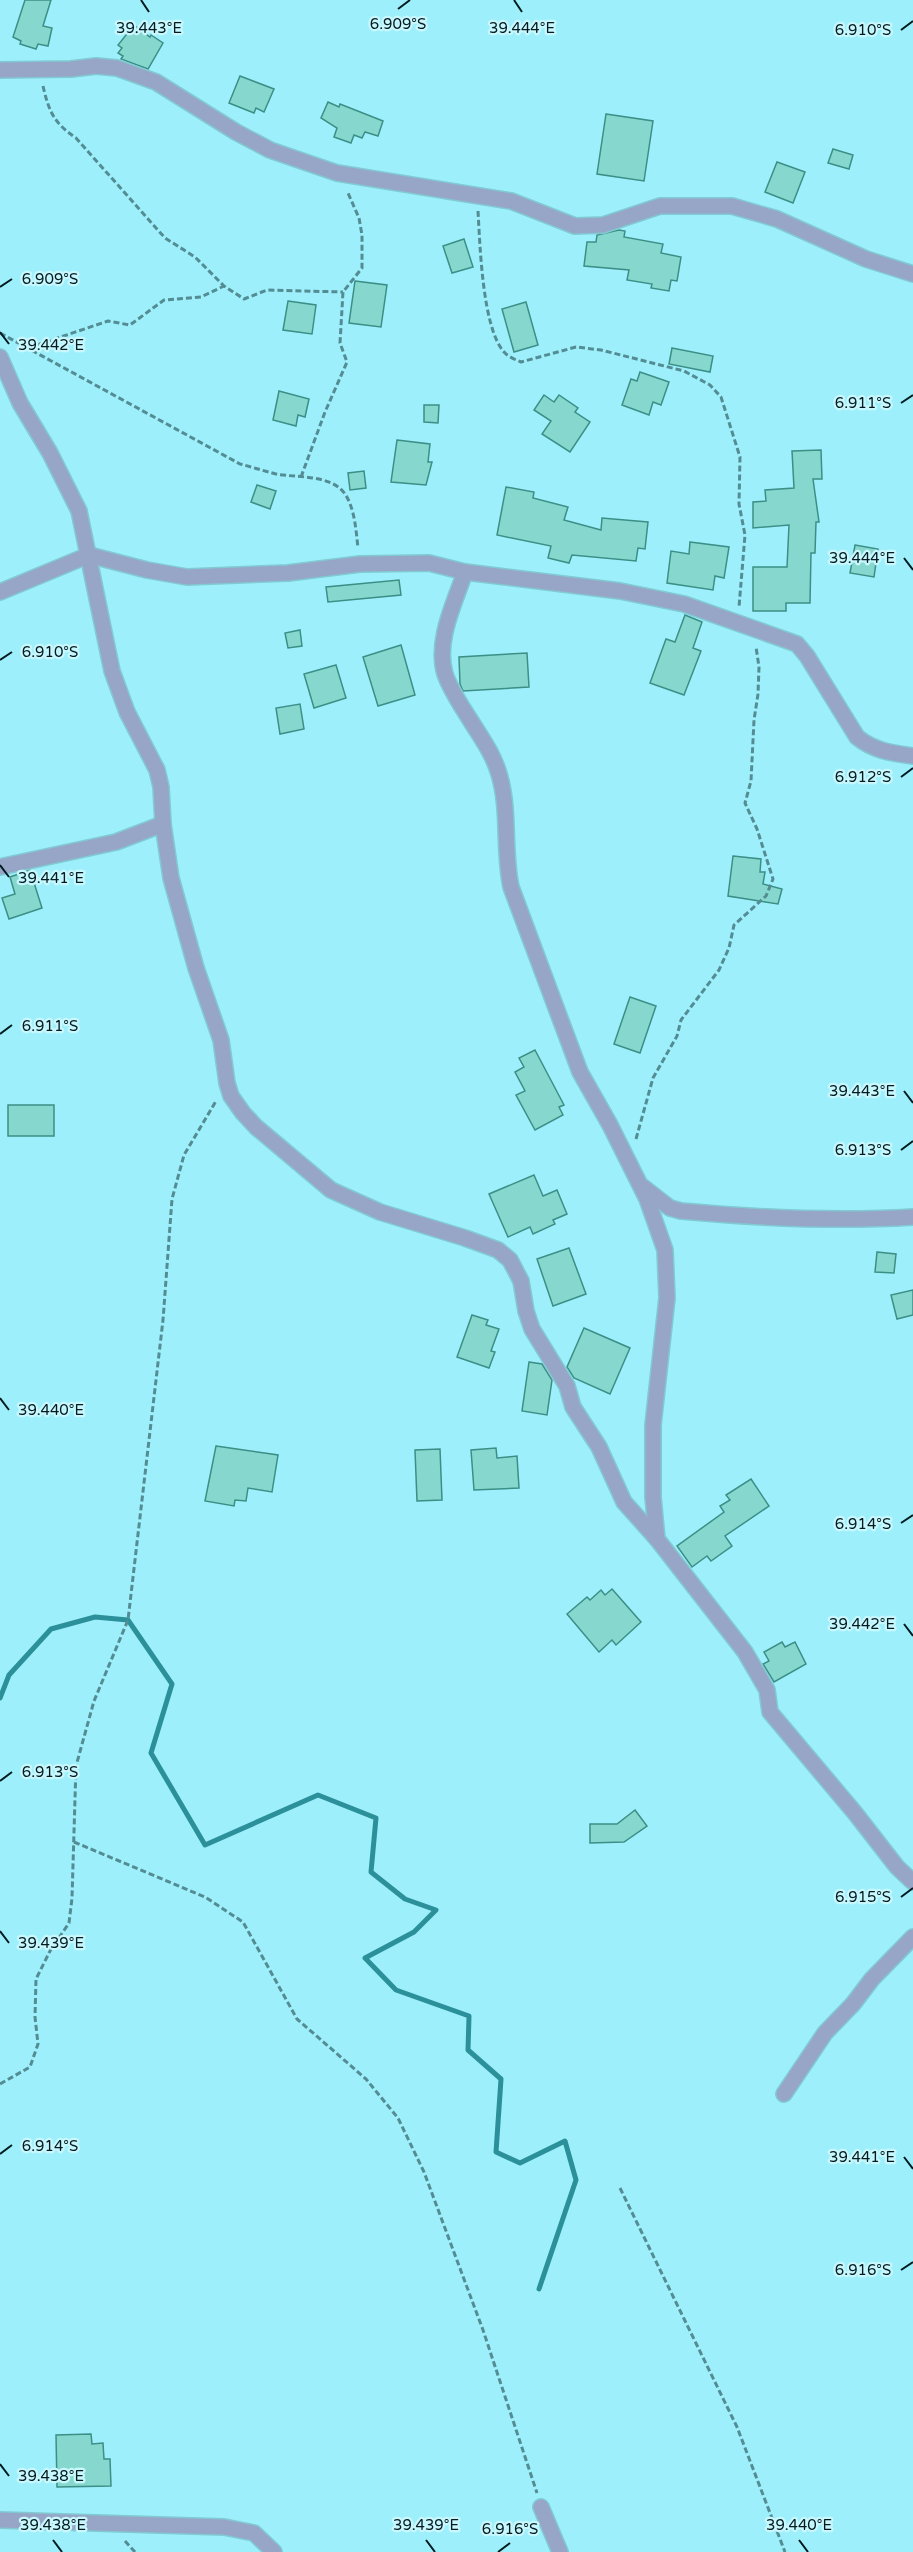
<svg xmlns="http://www.w3.org/2000/svg" width="913" height="2552" viewBox="0 0 913 2552" font-family="'Varela Round',sans-serif">
	<style>
		.lines { fill: none; stroke-linecap: round; stroke-linejoin: round }
		.stream { stroke: #2c909b; stroke-width: 5 }
		.building { fill: #86d8ce; stroke: #3b8f86; stroke-width: 1.5 }
		.minor-casing { stroke: #81cad3; stroke-width: 18 }
		.path { stroke: #548c94; stroke-width: 3; stroke-dasharray: 6 3; stroke-linecap: butt }
		.minor { stroke: #97a6c7; stroke-width: 15 }
		.ticks { fill: none; stroke: #021b1f; stroke-width: 2 }
		.ticks-label { font-size: 15px; text-anchor: middle; fill: #021b1f; stroke: #c8f7fe; stroke-width: 4.5; stroke-linejoin: round; paint-order: stroke }
	</style>
	<rect width="100%" height="100%" fill="#9df0fb"/>
	<g class="lines">
		<!-- stream -->
		<path class="stream" d="M0,1698L9,1675L51,1629L95,1617L128,1620L172,1684L151,1753L205,1845L318,1795L376,1818L371,1872L405,1899L436,1910L414,1932L365,1958L396,1990L469,2016L468,2050L501,2079L496,2152L520,2163L565,2141L576,2180L539,2289"/>
	</g>
	<!-- building -->
	<g class="building">
		<path d="M25,0H51L43,26L52,28L48,46L38,44L36,49L20,44L21,41L13,37Z"/>
		<path d="M134,25L150,37L151,35L163,43L148,69L121,59L123,56L118,53L122,48L118,45Z"/>
		<path d="M240,76L274,89L264,112L256,108L254,113L229,103Z"/>
		<path d="M328,102L339,107L340,104L383,121L378,136L365,132L362,138L354,135L351,143L334,137L337,128L321,118Z"/>
		<path d="M606,114L653,121L644,181L597,174Z"/>
		<path d="M833,149L853,155L849,169L828,163Z"/>
		<path d="M777,162L805,172L793,203L765,192Z"/>
		<path d="M619,230L625,231L624,237L663,244L661,253L681,257L677,281L671,280L669,291L651,288L652,284L627,280L629,270L584,266L587,242H596L597,235Z"/>
		<path d="M464,239L473,267L452,273L443,246Z"/>
		<path d="M355,281L387,285L381,327L349,323Z"/>
		<path d="M288,301L316,305L312,334L283,330Z"/>
		<path d="M526,302L538,345L514,352L502,309Z"/>
		<path d="M672,348L713,356L710,372L669,364Z"/>
		<path d="M640,372L669,382L661,405L653,402L649,415L622,405L631,379L637,381Z"/>
		<path d="M279,391L309,399L305,417L298,415L296,426L273,420Z"/>
		<path d="M544,395L554,402L559,395L578,408L575,412L590,422L570,452L542,434L551,421L534,410Z"/>
		<path d="M424,405H439L438,423L424,422Z"/>
		<path d="M397,440L430,444L428,462H432L426,485L391,482Z"/>
		<path d="M821,450L822,479H813L819,522H816L815,553H811L810,603H786V611H753V567H787L789,525L753,528V502L766,501L765,490L794,488L792,451Z"/>
		<path d="M364,471L366,488L350,490L348,473Z"/>
		<path d="M257,485L276,491L270,509L251,502Z"/>
		<path d="M506,487L534,492L533,498L568,507L564,520L601,530L602,518L648,522L645,549L638,548L636,561L572,555L569,563L548,558L551,546L497,535Z"/>
		<path d="M690,542L729,547L724,578L715,576L713,590L667,583L671,551L689,554Z"/>
		<path d="M855,545L878,549L874,577L850,573Z"/>
		<path d="M399,580L401,595L328,602L326,587Z"/>
		<path d="M685,615L702,622L693,648L701,651L684,695L650,683L666,639L675,642Z"/>
		<path d="M300,630L302,646L288,648L285,633Z"/>
		<path d="M401,645L415,695L378,706L363,657Z"/>
		<path d="M527,653L529,687L463,691L460,684L459,657Z"/>
		<path d="M336,665L346,698L314,708L304,674Z"/>
		<path d="M300,704L304,729L280,734L276,708Z"/>
		<path d="M733,856L761,859L760,872H765L763,884L782,889L778,904L728,896Z"/>
		<path d="M30,870L42,908L9,919L2,898L15,894L10,877Z"/>
		<path d="M630,997L656,1006L640,1053L614,1044Z"/>
		<path d="M535,1050L564,1105L559,1107L563,1115L535,1130L516,1095L525,1091L515,1072L524,1067L519,1058Z"/>
		<rect x="8" y="1105" width="46" height="31"/>
		<path d="M534,1175L543,1196L557,1190L567,1214L553,1220L555,1224L533,1234L530,1227L508,1237L489,1194Z"/>
		<path d="M569,1248L586,1294L553,1306L537,1259Z"/>
		<path d="M877,1252L896,1254L894,1273L875,1272Z"/>
		<path d="M913,1290V1315L897,1319L891,1295Z"/>
		<path d="M472,1315L488,1320L486,1325L499,1329L491,1351L495,1352L489,1368L457,1357Z"/>
		<path d="M584,1328L630,1348L610,1394L574,1378L567,1367Z"/>
		<path d="M529,1362L542,1364L552,1380L547,1415L522,1411Z"/>
		<path d="M216,1446L278,1455L272,1492L248,1488L246,1501L235,1500L234,1506L205,1501Z"/>
		<path d="M496,1448L497,1458L517,1456L519,1488L474,1490L471,1450Z"/>
		<path d="M440,1449L442,1500L417,1501L415,1450Z"/>
		<path d="M751,1479L769,1506L725,1536L732,1546L711,1561L707,1556L692,1567L677,1546L724,1512L720,1506L730,1500L726,1495Z"/>
		<path d="M612,1589L641,1622L616,1645L612,1640L599,1652L567,1614L587,1597L590,1600L601,1590L605,1595Z"/>
		<path d="M782,1642L785,1647L795,1642L806,1664L774,1682L763,1664L769,1661L764,1652Z"/>
		<path d="M635,1810L647,1826L624,1842L590,1843V1824H617Z"/>
		<path d="M91,2434L92,2444L103,2443L104,2459H110L111,2486L57,2487L56,2435Z"/>
	</g>
	<g class="lines">
		<!-- minor casing -->
		<g class="minor-casing">
			<g id="minor">
				<path d="M0,70L71,69L96,66L117,68L156,82L236,132L270,150L337,173L511,201L575,226L603,225L660,206H732L777,219L866,259L913,274"/>
				<path d="M0,357L20,403L50,453L79,511L112,671L127,712L157,770L161,787L163,824L171,878L196,968L221,1040L227,1083L231,1096L243,1113L256,1127L331,1190L380,1212L465,1238L498,1250L510,1260L521,1281L526,1311L532,1329L567,1386L573,1407L599,1447L624,1502L657,1539"/>
				<path d="M465,572C455,602 435,641 445,674C450,689 460,704 469,718C480,736 493,753 499,774C510,810 503,850 511,887L580,1072L610,1125L647,1199L665,1250L667,1298L653,1425V1497L657,1539L745,1652L767,1690L770,1712L855,1813L897,1867L913,1882"/>
				<path d="M0,592L89,555L147,570L187,577L288,573L360,564L429,563L465,572L620,591L684,604L797,644L807,656L857,737C874,751 892,753 913,756"/>
				<path d="M0,867L116,842L163,824"/>
				<path d="M643,1187L670,1208L681,1211C758,1218 835,1222 913,1217"/>
				<path d="M784,2094L825,2033L853,2004L872,1979L913,1937"/>
				<path d="M541,2507L560,2552"/>
				<path d="M0,2520L224,2527L254,2533L274,2552"/>
			</g>
		</g>
		<!-- path -->
		<g class="path">
			<path d="M43,86C49,112 54,123 76,138L165,238L195,257L224,286L244,299L267,290L343,292"/>
			<path d="M478,211C480,243 482,330 505,353C509,357 516,360 521,362L576,347L601,350L684,371L710,385L721,397L740,457L739,504L745,535L739,607"/>
			<path d="M0,333L240,464C252,467 264,471 276,474C297,478 331,474 345,494C355,509 356,531 358,548"/>
			<path d="M28,348L108,321L130,325L164,300L201,297L224,286"/>
			<path d="M301,477L325,412L347,362L340,343L343,292L362,268V235L359,218L348,193"/>
			<path d="M636,1139L653,1078L677,1036L681,1020L719,970L729,948L734,925L766,896L773,879L757,829L745,803L751,781L754,720L758,694L759,667L756,647"/>
			<path d="M74,1842L205,1897L243,1922L297,2019L366,2079L398,2118L424,2172L483,2330L537,2493"/>
			<path d="M0,2084L30,2067L38,2044L35,2017L36,1979L50,1951L69,1923L72,1898L76,1766L94,1701L128,1620L163,1320L172,1199L184,1155L216,1101"/>
			<path d="M620,2188L737,2427L785,2552"/>
			<path d="M125,2541L135,2552"/>
		</g>
		<!-- minor -->
		<use href="#minor" class="minor"/>
	</g>
	<!-- ticks -->
	<path class="ticks" d="M141,0L149,12M514,0L522,12M398,9L410,0M901,30L913,21M0,287L12,279M0,332L9,344M901,403L913,395M904,558L913,570M0,660L12,652M901,777L913,768M0,865L9,877M0,1034L12,1025M904,1091L913,1103M901,1150L913,1141M0,1398L9,1410M901,1523L913,1515M904,1624L913,1636M0,1781L12,1772M901,1897L913,1888M0,1931L9,1943M0,2154L12,2145M904,2157L913,2169M901,2270L913,2262M0,2464L9,2476M53,2540L62,2552M426,2540L435,2552M799,2540L808,2552M498,2552L510,2543"/>
	<g class="ticks-label">
		<text x="398" y="29">6.909°S</text>
		<text x="149" y="33">39.443°E</text>
		<text x="522" y="33">39.444°E</text>
		<text x="863" y="35">6.910°S</text>
		<text x="50" y="284">6.909°S</text>
		<text x="51" y="350">39.442°E</text>
		<text x="863" y="408">6.911°S</text>
		<text x="862" y="563">39.444°E</text>
		<text x="50" y="657">6.910°S</text>
		<text x="863" y="782">6.912°S</text>
		<text x="51" y="883">39.441°E</text>
		<text x="50" y="1031">6.911°S</text>
		<text x="862" y="1096">39.443°E</text>
		<text x="863" y="1155">6.913°S</text>
		<text x="51" y="1415">39.440°E</text>
		<text x="863" y="1529">6.914°S</text>
		<text x="862" y="1629">39.442°E</text>
		<text x="50" y="1777">6.913°S</text>
		<text x="863" y="1902">6.915°S</text>
		<text x="51" y="1948">39.439°E</text>
		<text x="50" y="2151">6.914°S</text>
		<text x="862" y="2162">39.441°E</text>
		<text x="863" y="2275">6.916°S</text>
		<text x="51" y="2481">39.438°E</text>
		<text x="53" y="2530">39.438°E</text>
		<text x="426" y="2530">39.439°E</text>
		<text x="799" y="2530">39.440°E</text>
		<text x="510" y="2534">6.916°S</text>
	</g>
</svg>
